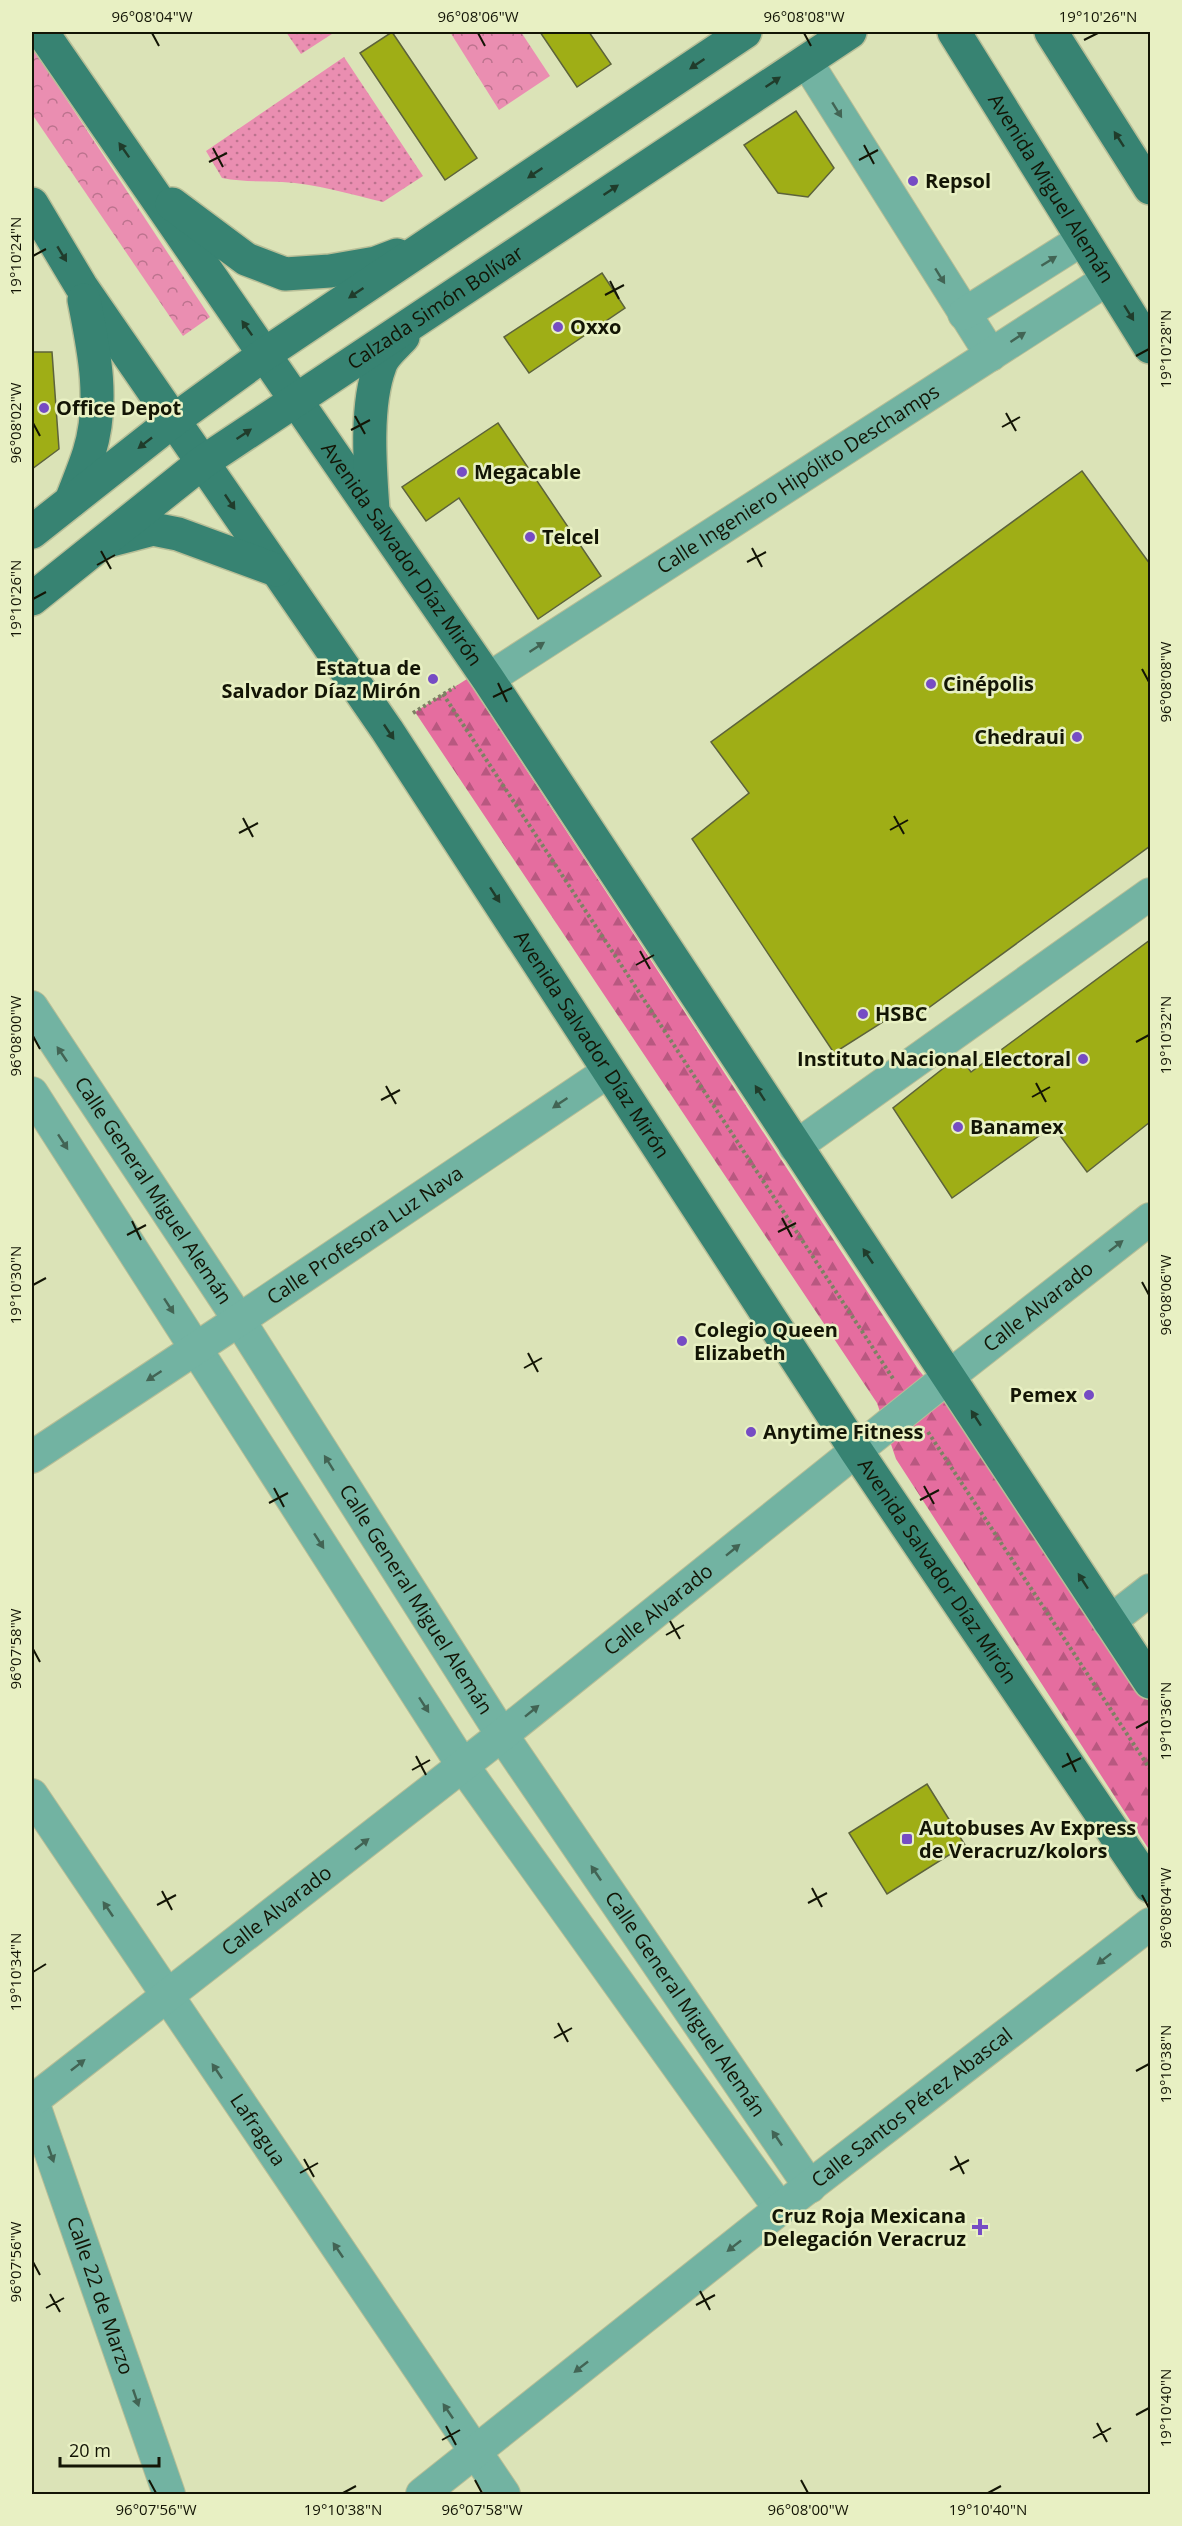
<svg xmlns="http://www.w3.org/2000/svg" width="1182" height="2526" viewBox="0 0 1182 2526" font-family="'Open Sans',sans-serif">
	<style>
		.grass { fill: url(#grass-dots) }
		.forest { fill: url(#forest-firs) }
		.park { fill: url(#park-crowns) }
		.building { fill: #9fae16; stroke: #5d633b; stroke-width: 1.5 }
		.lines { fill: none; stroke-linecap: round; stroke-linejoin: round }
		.minor-casing { stroke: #b7be97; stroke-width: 34 }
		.major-casing { stroke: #b7be97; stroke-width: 36 }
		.path { stroke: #7d8264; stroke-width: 4; stroke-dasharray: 3 3; stroke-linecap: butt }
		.minor { stroke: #72b3a2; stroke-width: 32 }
		.major { stroke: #378372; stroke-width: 33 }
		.oneway { fill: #203c2b }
		.oneway2 { fill: #426454 }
		.ticks { fill: none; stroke: #131505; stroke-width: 2 }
		.poi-dot { fill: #764cc4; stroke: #e8f0c3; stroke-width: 2 }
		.labels { text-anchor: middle; stroke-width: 5; stroke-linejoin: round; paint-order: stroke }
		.poi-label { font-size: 20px; font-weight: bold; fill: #131505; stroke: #e8f0c3; text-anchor: start }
		.street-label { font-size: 20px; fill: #131505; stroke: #e8f0c3 }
		.neatline { fill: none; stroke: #131505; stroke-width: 2 }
		.ticks-label { font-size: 15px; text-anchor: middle; fill: #131505 }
	</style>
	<defs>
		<pattern id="grass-dots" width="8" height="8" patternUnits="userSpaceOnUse" patternTransform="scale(1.5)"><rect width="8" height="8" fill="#ea8eb1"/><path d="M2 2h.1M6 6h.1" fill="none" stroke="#bc738e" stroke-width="1.8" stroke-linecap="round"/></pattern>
		<pattern id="forest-firs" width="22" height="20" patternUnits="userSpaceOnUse" patternTransform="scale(1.5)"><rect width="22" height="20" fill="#e56d9f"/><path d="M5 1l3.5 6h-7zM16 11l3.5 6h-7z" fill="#b85880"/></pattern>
		<pattern id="park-crowns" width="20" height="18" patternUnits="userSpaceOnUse" patternTransform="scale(1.5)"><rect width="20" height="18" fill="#ea8eb1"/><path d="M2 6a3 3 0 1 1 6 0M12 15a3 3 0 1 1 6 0" fill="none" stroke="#bc738e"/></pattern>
	</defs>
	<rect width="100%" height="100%" fill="#dbe3b7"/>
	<!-- grass -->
	<g class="grass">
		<path d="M286,32H335L301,54Z"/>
		<path d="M344,57L423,176L383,202C350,194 316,184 282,182C262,181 242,182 222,178L206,151Z"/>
	</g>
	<!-- forest -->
	<path class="forest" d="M467,679L918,1369L955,1415L1150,1699V1851L896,1459L877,1403L415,712Z"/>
	<!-- park -->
	<g class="park">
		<path d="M450,32H521L550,76L499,110Z"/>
		<path d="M32,47L210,317L183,336L32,114Z"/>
	</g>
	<!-- building -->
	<g class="building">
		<path d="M392,32L477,158L445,180L360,53Z"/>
		<path d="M540,32H589L611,64L577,87Z"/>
		<path d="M796,111L834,168L808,197L778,193L744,145Z"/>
		<path d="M602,273L625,308L529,373L504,337Z"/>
		<path d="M32,352H52L59,449L32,469Z"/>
		<path d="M498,423L601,576L538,619L459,498L426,521L402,487Z"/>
		<path d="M1082,471L1150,564V846L916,1017L908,1006L834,1053L692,839L749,793L711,742Z"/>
		<path d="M1150,940V1122L1087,1172L1053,1126L952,1198L893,1108L959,1056L971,1072Z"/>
		<path d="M927,1784L965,1845L887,1894L849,1833Z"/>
	</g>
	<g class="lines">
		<!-- minor casing -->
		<g class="minor-casing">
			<g id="minor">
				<path d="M806,61L991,355"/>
				<path d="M964,314L1083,239"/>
				<path id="s1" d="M488,679L1108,279"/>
				<path id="s2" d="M32,1007L239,1320L502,1735L810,2187"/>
				<path d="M32,1093L463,1766L780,2209"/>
				<path d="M795,1147L1150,894"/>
				<path id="s3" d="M32,1457L239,1320L609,1071"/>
				<path d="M1109,1622L1150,1590"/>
				<path id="s4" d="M32,1795L504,2494"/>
				<path id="s5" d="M32,2099L169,2494"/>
				<path id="s6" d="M32,2101L502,1735L948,1377L1150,1219"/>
				<path id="s7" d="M422,2494L780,2209L1150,1924"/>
			</g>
		</g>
		<!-- major casing -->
		<g class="major-casing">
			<g id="major">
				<path id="s8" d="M42,32L488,679L1150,1682"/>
				<path id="s9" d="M954,32L1150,347"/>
				<path d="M1051,32L1150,188"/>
				<path id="s10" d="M32,204L81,286L387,730L857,1452L1150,1886"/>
				<path d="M172,204L246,259L285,274L330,271L376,263L397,255"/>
				<path d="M71,501C77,485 84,469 89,453C105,402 94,350 84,300"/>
				<path d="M373,510C370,467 365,406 380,366C383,355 396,345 403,337"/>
				<path d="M32,532L174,420L265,354L745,32"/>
				<path d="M111,540L153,529L178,534L276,570"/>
				<path id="s11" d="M32,599L203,462L850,32"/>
			</g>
		</g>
		<!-- path -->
		<g class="path">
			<path d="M443,694L894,1380"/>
			<path d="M413,713L455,687"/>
			<path d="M928,1432L1150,1769"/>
		</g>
		<!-- minor -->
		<use href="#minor" class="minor"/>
		<!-- major -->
		<use href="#major" class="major"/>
	</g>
	<!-- one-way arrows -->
	<defs><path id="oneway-solid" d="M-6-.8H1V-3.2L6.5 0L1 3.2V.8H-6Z" transform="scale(1.5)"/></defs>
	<g class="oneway">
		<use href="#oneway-solid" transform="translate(697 64) rotate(146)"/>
		<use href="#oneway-solid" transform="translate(773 82) rotate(-34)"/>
		<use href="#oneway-solid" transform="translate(1119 139) rotate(-123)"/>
		<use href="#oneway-solid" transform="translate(124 150) rotate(-125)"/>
		<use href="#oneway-solid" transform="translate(535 173) rotate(146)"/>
		<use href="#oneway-solid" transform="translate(611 190) rotate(-34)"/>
		<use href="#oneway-solid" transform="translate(62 254) rotate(59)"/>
		<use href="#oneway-solid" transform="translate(356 293) rotate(146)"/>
		<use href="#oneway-solid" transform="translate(1129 313) rotate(58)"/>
		<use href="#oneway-solid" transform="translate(247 328) rotate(-125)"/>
		<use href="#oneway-solid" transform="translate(244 434) rotate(-34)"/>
		<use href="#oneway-solid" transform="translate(145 443) rotate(142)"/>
		<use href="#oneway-solid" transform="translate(230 502) rotate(56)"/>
		<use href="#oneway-solid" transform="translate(389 732) rotate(56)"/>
		<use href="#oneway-solid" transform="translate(495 895) rotate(57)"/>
		<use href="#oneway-solid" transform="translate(760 1093) rotate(-123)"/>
		<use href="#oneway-solid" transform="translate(868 1256) rotate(-124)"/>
		<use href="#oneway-solid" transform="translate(976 1418) rotate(-123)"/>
		<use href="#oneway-solid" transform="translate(1083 1581) rotate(-123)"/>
	</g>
	<g class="oneway2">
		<use href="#oneway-solid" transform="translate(837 110) rotate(58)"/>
		<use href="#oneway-solid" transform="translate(1049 261) rotate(-32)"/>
		<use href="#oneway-solid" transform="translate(940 276) rotate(58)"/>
		<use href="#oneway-solid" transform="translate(1018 337) rotate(-33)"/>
		<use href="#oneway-solid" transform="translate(537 647) rotate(-33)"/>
		<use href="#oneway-solid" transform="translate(62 1054) rotate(-124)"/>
		<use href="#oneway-solid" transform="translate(560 1103) rotate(146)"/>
		<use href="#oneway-solid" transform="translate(63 1142) rotate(57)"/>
		<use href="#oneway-solid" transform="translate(1116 1246) rotate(-38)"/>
		<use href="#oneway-solid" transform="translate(169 1306) rotate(57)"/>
		<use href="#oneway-solid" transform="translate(154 1376) rotate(147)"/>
		<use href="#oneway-solid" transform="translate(329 1463) rotate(-122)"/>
		<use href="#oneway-solid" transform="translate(319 1541) rotate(57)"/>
		<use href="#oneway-solid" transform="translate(733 1550) rotate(-39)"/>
		<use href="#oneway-solid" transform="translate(424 1705) rotate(57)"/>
		<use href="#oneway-solid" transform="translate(532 1711) rotate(-39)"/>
		<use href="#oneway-solid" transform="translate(362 1844) rotate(-38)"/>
		<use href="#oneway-solid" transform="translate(596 1873) rotate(-124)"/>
		<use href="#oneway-solid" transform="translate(108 1909) rotate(-124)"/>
		<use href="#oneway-solid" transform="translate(1104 1959) rotate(142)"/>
		<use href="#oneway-solid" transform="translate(78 2065) rotate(-38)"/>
		<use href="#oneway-solid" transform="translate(217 2071) rotate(-124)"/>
		<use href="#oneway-solid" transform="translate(777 2138) rotate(-124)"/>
		<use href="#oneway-solid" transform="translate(51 2154) rotate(71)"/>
		<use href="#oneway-solid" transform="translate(734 2246) rotate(142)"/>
		<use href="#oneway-solid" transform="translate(338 2250) rotate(-124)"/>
		<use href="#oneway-solid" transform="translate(581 2367) rotate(142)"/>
		<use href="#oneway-solid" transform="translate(136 2398) rotate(71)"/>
		<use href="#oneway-solid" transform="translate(448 2411) rotate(-124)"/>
	</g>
	<!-- ticks -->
	<path class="ticks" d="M152,33L159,46M478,33L485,46M804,33L811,46M1084,40L1098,33M864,145L874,164M213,148L223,167M859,160L878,150M209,162L227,153M33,256L46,249M610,281L619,299M605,295L624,285M1136,356L1149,349M1006,413L1016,431M355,416L365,434M33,423L40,436M1002,427L1020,417M351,430L370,420M752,548L762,567M101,551L111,569M747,562L766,552M97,565L115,555M33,599L46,592M1142,669L1149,682M498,683L507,702M493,697L512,688M894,816L904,834M243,818L253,837M890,830L908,820M239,833L258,823M640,951L650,969M636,965L654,955M33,1036L40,1049M1136,1042L1149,1035M1036,1083L1046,1102M386,1086L396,1104M1032,1097L1050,1087M381,1100L400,1090M782,1218L792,1237M132,1221L141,1240M778,1232L796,1223M127,1235L146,1225M1142,1282L1149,1295M33,1285L46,1278M528,1353L538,1372M524,1368L542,1358M924,1486L934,1504M274,1488L284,1507M920,1500L939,1490M269,1503L288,1493M670,1621L680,1639M666,1635L684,1625M33,1649L40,1662M1136,1728L1149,1721M1067,1753L1076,1772M416,1756L426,1775M1062,1767L1081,1758M412,1770L430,1760M812,1888L822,1907M162,1891L172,1910M1142,1895L1149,1908M808,1903L827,1893M157,1905L176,1895M33,1972L46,1964M558,2023L568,2042M554,2038L572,2028M1136,2071L1149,2064M955,2156L964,2174M304,2159L314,2177M950,2170L969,2160M300,2173L318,2163M33,2262L40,2275M700,2291L710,2310M50,2294L60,2312M696,2305L715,2295M46,2308L64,2298M1136,2415L1149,2408M1097,2423L1107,2442M446,2426L456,2445M1093,2438L1111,2428M442,2440L460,2430M149,2480L156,2493M475,2480L482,2493M801,2480L808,2493M343,2493L356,2486M988,2493L1001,2486"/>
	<!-- markers -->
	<g class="poi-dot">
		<circle cx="913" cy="181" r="6"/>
		<circle cx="558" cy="327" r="6"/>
		<circle cx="44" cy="408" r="6"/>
		<circle cx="462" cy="472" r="6"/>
		<circle cx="530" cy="537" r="6"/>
		<circle cx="433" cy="679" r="6"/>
		<circle cx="931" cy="684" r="6"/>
		<circle cx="1077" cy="737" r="6"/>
		<circle cx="863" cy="1014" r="6"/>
		<circle cx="1083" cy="1059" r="6"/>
		<circle cx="958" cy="1127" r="6"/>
		<circle cx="682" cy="1341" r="6"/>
		<circle cx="1089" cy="1395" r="6"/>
		<circle cx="751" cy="1432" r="6"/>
		<rect x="901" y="1833" width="12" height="12" rx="3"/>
		<path d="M977 2218h6v6h6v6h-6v6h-6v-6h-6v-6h6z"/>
	</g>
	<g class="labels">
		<!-- poi labels -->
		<g class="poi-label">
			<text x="925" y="188">Repsol</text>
			<text x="570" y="334">Oxxo</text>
			<text x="56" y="415">Office Depot</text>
			<text x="474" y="479">Megacable</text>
			<text x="542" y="544">Telcel</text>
			<text x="421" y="675" text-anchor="end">Estatua de<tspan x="421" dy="23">Salvador Díaz Mirón</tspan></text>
			<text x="943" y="691">Cinépolis</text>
			<text x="1065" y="744" text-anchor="end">Chedraui</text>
			<text x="875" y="1021">HSBC</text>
			<text x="1071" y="1066" text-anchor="end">Instituto Nacional Electoral</text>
			<text x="970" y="1134">Banamex</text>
			<text x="694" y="1337">Colegio Queen<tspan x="694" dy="23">Elizabeth</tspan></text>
			<text x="1077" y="1402" text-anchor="end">Pemex</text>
			<text x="763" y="1439">Anytime Fitness</text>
			<text x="919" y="1835">Autobuses Av Express<tspan x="919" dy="23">de Veracruz/kolors</tspan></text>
			<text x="966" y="2223" text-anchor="end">Cruz Roja Mexicana<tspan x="966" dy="23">Delegación Veracruz</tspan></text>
		</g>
		<!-- street labels -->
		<g class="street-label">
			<text dy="7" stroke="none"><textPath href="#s9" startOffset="184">Avenida Miguel Alemán</textPath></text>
			<text dy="7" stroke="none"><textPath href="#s11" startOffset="498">Calzada Simón Bolívar</textPath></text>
			<text dy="7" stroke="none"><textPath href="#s1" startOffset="369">Calle Ingeniero Hipólito Deschamps</textPath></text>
			<text dy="7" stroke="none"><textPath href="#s8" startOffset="634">Avenida Salvador Díaz Mirón</textPath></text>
			<text dy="7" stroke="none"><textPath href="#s10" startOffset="1010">Avenida Salvador Díaz Mirón</textPath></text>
			<text dy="7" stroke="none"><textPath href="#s2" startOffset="220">Calle General Miguel Alemán</textPath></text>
			<text dy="7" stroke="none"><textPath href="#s3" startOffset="400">Calle Profesora Luz Nava</textPath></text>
			<text dy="7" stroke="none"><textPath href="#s6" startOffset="1282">Calle Alvarado</textPath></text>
			<text dy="7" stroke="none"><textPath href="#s10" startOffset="1640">Avenida Salvador Díaz Mirón</textPath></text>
			<text dy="7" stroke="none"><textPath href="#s2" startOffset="706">Calle General Miguel Alemán</textPath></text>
			<text dy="7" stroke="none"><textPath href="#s6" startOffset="796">Calle Alvarado</textPath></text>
			<text dy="7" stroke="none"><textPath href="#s6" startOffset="310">Calle Alvarado</textPath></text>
			<text dy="7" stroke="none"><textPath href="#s2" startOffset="1192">Calle General Miguel Alemán</textPath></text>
			<text dy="7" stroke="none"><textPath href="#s7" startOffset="624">Calle Santos Pérez Abascal</textPath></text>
			<text dy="7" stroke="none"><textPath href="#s4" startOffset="404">Lafragua</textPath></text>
			<text dy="7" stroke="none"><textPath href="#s5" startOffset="208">Calle 22 de Marzo</textPath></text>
		</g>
	</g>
	<!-- border -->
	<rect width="1182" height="2526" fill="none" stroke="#e8f0c3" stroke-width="66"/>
	<!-- scale -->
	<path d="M60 2457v9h99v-9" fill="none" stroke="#131505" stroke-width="3"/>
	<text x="69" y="2457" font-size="18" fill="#131505" stroke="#e8f0c3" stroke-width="4.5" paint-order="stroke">20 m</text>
	<rect x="33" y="33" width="1116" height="2460" class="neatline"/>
	<g class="ticks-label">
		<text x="152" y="22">96°08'04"W</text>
		<text x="478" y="22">96°08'06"W</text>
		<text x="804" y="22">96°08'08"W</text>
		<text x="1098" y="22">19°10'26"N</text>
		<text transform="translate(16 256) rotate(-90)" y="5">19°10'24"N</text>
		<text transform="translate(1166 349) rotate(-90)" y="5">19°10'28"N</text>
		<text transform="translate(16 423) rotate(-90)" y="5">96°08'02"W</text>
		<text transform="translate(16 599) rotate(-90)" y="5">19°10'26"N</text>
		<text transform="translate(1166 682) rotate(-90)" y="5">96°08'08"W</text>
		<text transform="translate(1166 1035) rotate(-90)" y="5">19°10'32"N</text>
		<text transform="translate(16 1036) rotate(-90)" y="5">96°08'00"W</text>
		<text transform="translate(16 1285) rotate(-90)" y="5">19°10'30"N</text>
		<text transform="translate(1166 1295) rotate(-90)" y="5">96°08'06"W</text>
		<text transform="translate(16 1649) rotate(-90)" y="5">96°07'58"W</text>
		<text transform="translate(1166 1721) rotate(-90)" y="5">19°10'36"N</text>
		<text transform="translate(1166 1908) rotate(-90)" y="5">96°08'04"W</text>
		<text transform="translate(16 1972) rotate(-90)" y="5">19°10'34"N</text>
		<text transform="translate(1166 2064) rotate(-90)" y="5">19°10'38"N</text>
		<text transform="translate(16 2262) rotate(-90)" y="5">96°07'56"W</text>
		<text transform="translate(1166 2408) rotate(-90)" y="5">19°10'40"N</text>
		<text x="156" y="2515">96°07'56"W</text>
		<text x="343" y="2515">19°10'38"N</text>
		<text x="482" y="2515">96°07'58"W</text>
		<text x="808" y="2515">96°08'00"W</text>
		<text x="988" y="2515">19°10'40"N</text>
	</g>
</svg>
